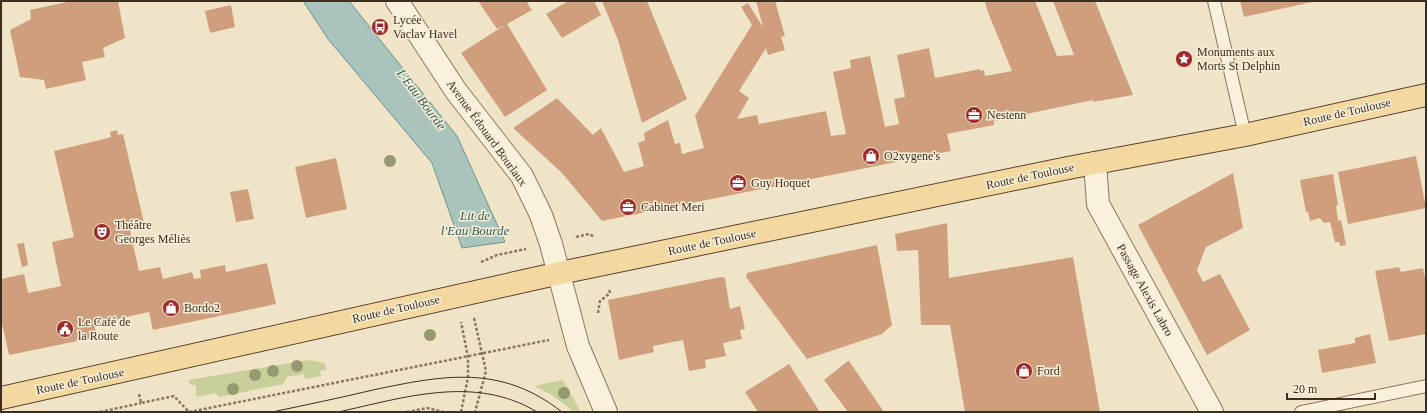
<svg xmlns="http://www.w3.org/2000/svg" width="1427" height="413" viewBox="0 0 1427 413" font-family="'Times New Roman',serif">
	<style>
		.green { fill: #c9cf9b }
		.water { fill: #a9c4bc; stroke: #6f938a }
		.building { fill: #cf9f7d }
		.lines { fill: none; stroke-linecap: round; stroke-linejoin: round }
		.service-casing { stroke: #8d765c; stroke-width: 14 }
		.minor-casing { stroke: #8d765c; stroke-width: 24 }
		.tertiary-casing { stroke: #8d765c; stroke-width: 24 }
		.primary-casing { stroke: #5b4430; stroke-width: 24 }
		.path { stroke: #8d765c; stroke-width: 2.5; stroke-dasharray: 3 2; stroke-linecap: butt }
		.service { stroke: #faf1dc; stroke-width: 12 }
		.minor { stroke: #faf1dc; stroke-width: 22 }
		.tertiary { stroke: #faf1dc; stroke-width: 22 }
		.primary { stroke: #f3d9a0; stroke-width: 22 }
		.tram { stroke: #3d2e20; stroke-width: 1 }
		.tree { fill: #96986f }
		.labels { text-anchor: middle; stroke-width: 3; stroke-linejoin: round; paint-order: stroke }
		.poi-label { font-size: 12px; fill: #3d2e20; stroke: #f7eed8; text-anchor: start }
		.street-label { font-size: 12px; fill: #3d2e20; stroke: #f7eed8 }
		.water-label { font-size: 13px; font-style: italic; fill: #2f5d5a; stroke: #f7eed8 }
	</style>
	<rect width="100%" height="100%" fill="#f0e4c8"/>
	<!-- green -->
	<g class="green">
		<path d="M309,360L325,363L326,370L320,371L321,376L305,379L304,374L287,377L283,384L220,397L215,393L196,397V386L190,384L188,380Z"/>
		<path d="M563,380L581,412H574L552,395L534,386Z"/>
	</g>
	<!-- water -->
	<path class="water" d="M303,1H349L457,136L505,242L462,248L432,163L328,39Z"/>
	<!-- building -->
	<g class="building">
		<path d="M67,1H118L125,38L103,48L105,57L82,62L86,80L46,89L44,80L20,77L10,30L31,19L30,10L67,2Z"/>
		<path d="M478,1H531L527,3L532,10L507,24L547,90L505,117L461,53L505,25L497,29Z"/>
		<path d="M568,1H594L601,15L562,38L546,14Z"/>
		<path d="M602,1H647L687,99L642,123L618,40Z"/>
		<path d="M756,1H775L785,36L781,37L785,50L768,55L766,48L739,91L749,98L737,119L757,115L759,124L826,111L831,136L846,134L833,72L851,68L850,60L870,56L885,127L899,124L894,99L905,97L897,55L929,48L935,78L980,69L981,71L984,70L985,76L1012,71L987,10L985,1H1035L1057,56L1074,55L1053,1H1095L1133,95L1093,102V100L994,121V125L947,134L951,151L602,221L562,173L513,128L557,98L593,135L601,128L624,172L644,166L638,143L645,140L644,133L668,120L675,144L680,143L682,154L704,148L695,116L752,25L741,7L748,3L763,27Z"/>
		<path d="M1240,1H1312V2L1244,17Z"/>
		<path d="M231,5L235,27L210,33L205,11Z"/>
		<path d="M117,130L118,135L123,134L144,223L129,226L139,271L160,267L163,279L192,272L194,279L201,278L200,270L225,265L226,272L267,263L276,304L153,330L149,312L94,324L97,337L9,355L1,319V279L24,274L28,293L61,286L52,242L74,237L54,151L108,138L111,137L110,132Z"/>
		<path d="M1416,156L1426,208L1348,224L1338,172Z"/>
		<path d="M336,158L347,209L306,218L295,167Z"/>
		<path d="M1233,173L1243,228L1206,247L1197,270L1203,282L1220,274L1250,330L1207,355L1138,225Z"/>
		<path d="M1333,174L1338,205L1336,206L1338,221L1341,220L1346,245L1340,246L1339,242H1335L1330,222L1324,223L1320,218L1310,221L1308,212H1306L1300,180Z"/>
		<path d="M248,189L254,219L236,222L230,192Z"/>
		<path d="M947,223L949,278L1073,257L1100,412H965L950,325H921L918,250L897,251L895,234Z"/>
		<path d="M24,243L28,265L22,267L17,244Z"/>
		<path d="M877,245L892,325L882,334L807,359L746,277L747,273Z"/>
		<path d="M1399,267L1401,272L1423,268L1426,283V334L1389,341L1375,271Z"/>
		<path d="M721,277L725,278L730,309L740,306L745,329L740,330L742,339L723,343L726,356L705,360L706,368L689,371L683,340L653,346L654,352L619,360L608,300Z"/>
		<path d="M1370,334L1376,363L1322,373L1318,350L1355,343V338Z"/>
		<path d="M848,361H849L884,412H848L824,380Z"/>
		<path d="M789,364L820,412H758L745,392Z"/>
	</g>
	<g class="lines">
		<!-- service casing -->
		<g class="service-casing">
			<g id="service">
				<path d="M1214,1L1245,135"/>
				<path d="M1301,412L1426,386"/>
			</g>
		</g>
		<!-- minor casing -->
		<g class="minor-casing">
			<path id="minor" d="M1095,163L1098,204L1212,412"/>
		</g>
		<!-- tertiary casing -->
		<g class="tertiary-casing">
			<path id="tertiary" d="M397,1L456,91L522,176L541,215L551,244L578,346L606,412"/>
		</g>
		<!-- primary casing -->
		<g class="primary-casing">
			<path id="primary" d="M1,398L560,273L1068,168L1245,135L1426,95"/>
		</g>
		<!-- path -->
		<g class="path">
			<path d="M576,237L589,234L595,237"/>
			<path d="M481,262L497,255L526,249"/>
			<path d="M598,313L600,301L610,293L609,289"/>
			<path d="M474,318L486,371L475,412"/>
			<path d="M139,394L141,403L174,396L189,412"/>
			<path d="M100,412L141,403"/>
			<path d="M189,412L549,340"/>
			<path d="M407,412L427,408L444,412"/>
			<path d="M461,412L468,377V357L461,322"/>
		</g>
		<!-- service -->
		<use href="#service" class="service"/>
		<!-- minor -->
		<use href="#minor" class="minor"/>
		<!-- tertiary -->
		<use href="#tertiary" class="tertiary"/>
		<!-- primary -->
		<use href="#primary" class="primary"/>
		<!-- tram -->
		<g class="tram">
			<path d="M272,412C306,405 339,398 373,390C444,375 501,364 562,412"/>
			<path d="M338,412C403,398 475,374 537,412"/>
		</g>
	</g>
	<!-- trees -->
	<g class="tree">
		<circle cx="390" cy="161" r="6"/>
		<circle cx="430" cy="335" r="6"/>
		<circle cx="297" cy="366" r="6"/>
		<circle cx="273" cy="371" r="6"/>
		<circle cx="255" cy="375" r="6"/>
		<circle cx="233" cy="389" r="6"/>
		<circle cx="564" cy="393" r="6"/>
	</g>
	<!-- icons -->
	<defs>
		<g id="bus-disc" transform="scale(0.9)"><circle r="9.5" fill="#9e2a2b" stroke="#f7eed8"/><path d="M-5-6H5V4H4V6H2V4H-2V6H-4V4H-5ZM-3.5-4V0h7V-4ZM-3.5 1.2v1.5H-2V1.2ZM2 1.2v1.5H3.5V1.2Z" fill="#fff"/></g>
		<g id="sight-disc" transform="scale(0.9)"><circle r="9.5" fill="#9e2a2b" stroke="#f7eed8"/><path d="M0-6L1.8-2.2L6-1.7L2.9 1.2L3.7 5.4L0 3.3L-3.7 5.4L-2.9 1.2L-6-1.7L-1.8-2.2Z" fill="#fff"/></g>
		<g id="office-disc" transform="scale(0.9)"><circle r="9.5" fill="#9e2a2b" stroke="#f7eed8"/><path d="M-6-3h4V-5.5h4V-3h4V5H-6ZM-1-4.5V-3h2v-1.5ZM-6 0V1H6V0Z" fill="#fff"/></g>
		<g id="shop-disc" transform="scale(0.9)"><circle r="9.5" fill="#9e2a2b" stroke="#f7eed8"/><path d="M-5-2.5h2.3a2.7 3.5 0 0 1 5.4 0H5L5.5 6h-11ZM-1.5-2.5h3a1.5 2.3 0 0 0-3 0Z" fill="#fff"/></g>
		<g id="theatre-disc" transform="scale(0.9)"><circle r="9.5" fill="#9e2a2b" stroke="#f7eed8"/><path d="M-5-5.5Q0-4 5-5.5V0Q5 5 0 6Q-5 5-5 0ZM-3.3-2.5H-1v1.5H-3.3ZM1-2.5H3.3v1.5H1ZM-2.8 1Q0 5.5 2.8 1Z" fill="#fff"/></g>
		<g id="civic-disc" transform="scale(0.9)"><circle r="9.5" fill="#9e2a2b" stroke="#f7eed8"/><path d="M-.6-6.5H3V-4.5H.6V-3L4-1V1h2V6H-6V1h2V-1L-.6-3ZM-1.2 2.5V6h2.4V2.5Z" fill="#fff"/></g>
	</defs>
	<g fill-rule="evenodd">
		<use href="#bus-disc" x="380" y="27"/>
		<use href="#sight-disc" x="1184" y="59"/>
		<use href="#office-disc" x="974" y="115"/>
		<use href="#shop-disc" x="871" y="156"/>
		<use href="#office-disc" x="738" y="183"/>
		<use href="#office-disc" x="628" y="207"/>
		<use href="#theatre-disc" x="102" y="232"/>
		<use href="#shop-disc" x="171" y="308"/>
		<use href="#civic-disc" x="65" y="329"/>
		<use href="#shop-disc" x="1024" y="371"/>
	</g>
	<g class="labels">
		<!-- poi labels -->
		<g class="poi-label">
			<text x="393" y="24">Lycée<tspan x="393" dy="14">Vaclav Havel</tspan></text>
			<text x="1197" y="56">Monuments aux<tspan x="1197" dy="14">Morts St Delphin</tspan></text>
			<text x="987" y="119">Nestenn</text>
			<text x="884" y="160">O2xygene's</text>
			<text x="751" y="187">Guy Hoquet</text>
			<text x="641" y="211">Cabinet Meri</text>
			<text x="115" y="229">Théâtre<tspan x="115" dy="14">Georges Méliès</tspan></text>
			<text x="184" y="312">Bordo2</text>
			<text x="78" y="326">Le Café de<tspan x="78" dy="14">la Route</tspan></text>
			<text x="1037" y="375">Ford</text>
		</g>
		<!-- street labels -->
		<g class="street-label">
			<text transform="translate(1347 112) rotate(-13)" y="4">Route de Toulouse</text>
			<text transform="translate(487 133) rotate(54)" y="4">Avenue Édouard Bourlaux</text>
			<text transform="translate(1030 176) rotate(-12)" y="4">Route de Toulouse</text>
			<text transform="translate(712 242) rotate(-12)" y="4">Route de Toulouse</text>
			<text transform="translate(1145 290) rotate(61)" y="4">Passage Alexis Labro</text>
			<text transform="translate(396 309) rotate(-13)" y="4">Route de Toulouse</text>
			<text transform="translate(80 381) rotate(-12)" y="4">Route de Toulouse</text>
		</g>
		<!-- water labels -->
		<g class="water-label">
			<text transform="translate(422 99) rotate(53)" y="5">L'Eau Bourde</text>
			<text x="475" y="220">Lit de<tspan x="475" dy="15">l'Eau Bourde</tspan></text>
		</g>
	</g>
	<!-- border -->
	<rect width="1427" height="413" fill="none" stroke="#3d2e20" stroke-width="4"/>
	<!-- scale -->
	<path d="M1287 393v6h88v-6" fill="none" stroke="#3d2e20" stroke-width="2"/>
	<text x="1293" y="393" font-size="12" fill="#3d2e20" stroke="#f7eed8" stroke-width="3" paint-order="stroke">20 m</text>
</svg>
